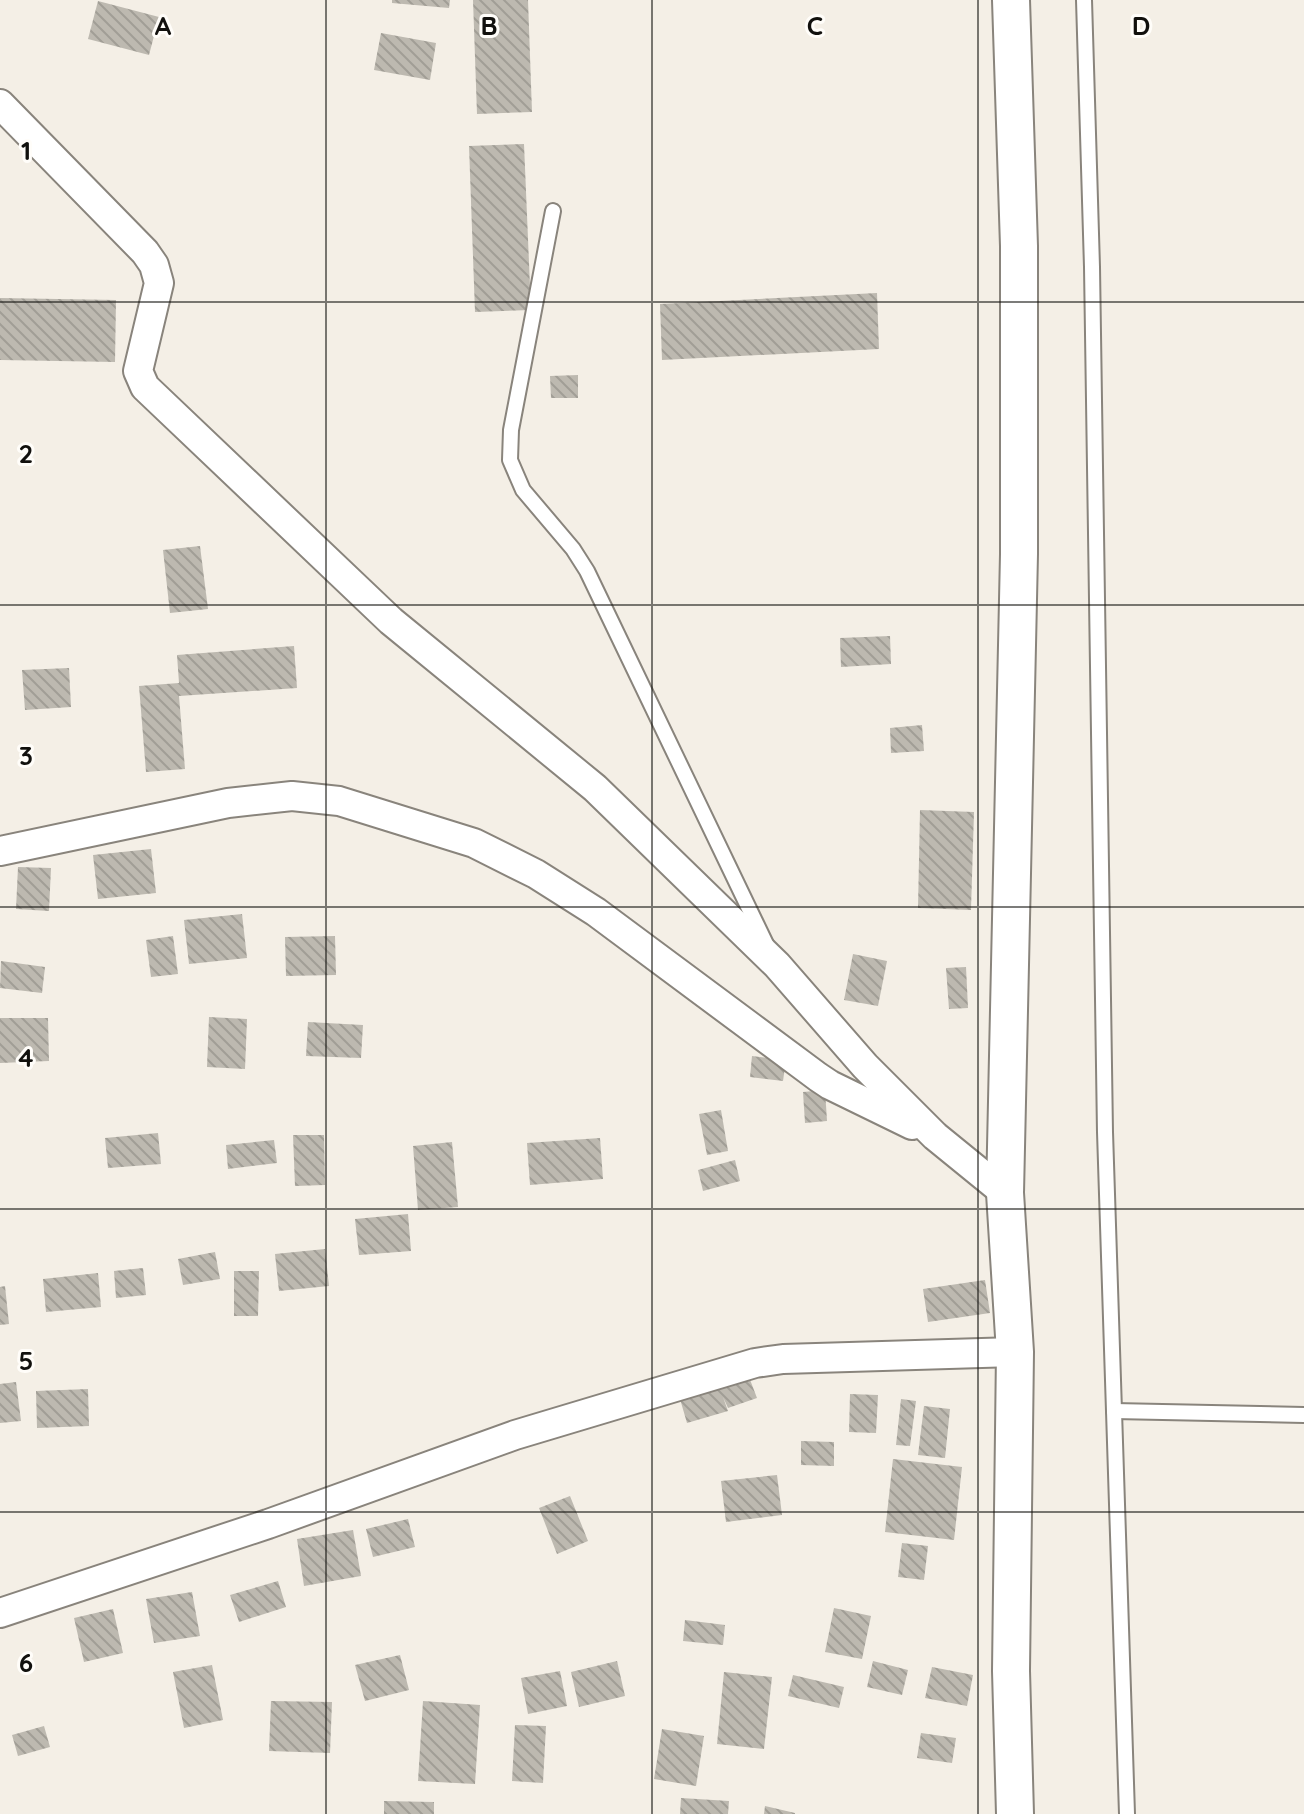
<svg xmlns="http://www.w3.org/2000/svg" width="1304" height="1814" viewBox="0 0 1304 1814" font-family="Quicksand,sans-serif">
	<style>
		.building { fill: url(#building-back-hatch) }
		.lines { fill: none; stroke-linecap: round; stroke-linejoin: round }
		.service-casing { stroke: #89847c; stroke-width: 18 }
		.minor-casing { stroke: #89847c; stroke-width: 32 }
		.tertiary-casing { stroke: #89847c; stroke-width: 40 }
		.service { stroke: #fff; stroke-width: 14 }
		.minor { stroke: #fff; stroke-width: 28 }
		.tertiary { stroke: #fff; stroke-width: 36 }
		.grid { fill: none; stroke: #11100d; stroke-width: 2; stroke-opacity: 0.55 }
		.grid-label { font-size: 26px; text-anchor: middle; font-weight: bold; fill: #11100d; stroke: #fffdf9; stroke-width: 6; stroke-linejoin: round; paint-order: stroke }
	</style>
	<defs>
		<pattern id="building-back-hatch" width="6" height="6" patternUnits="userSpaceOnUse" patternTransform="scale(2)"><rect width="6" height="6" fill="#bdb9b0"/><path d="M-1 5l2 2M0 0l6 6M5-1l2 2" fill="none" stroke="#a19e96"/></pattern>
	</defs>
	<rect width="100%" height="100%" fill="#f4efe6"/>
	<!-- building -->
	<g class="building">
		<path d="M392,0H450L449,8L392,3Z"/>
		<path d="M473,0H528L532,112L477,114Z"/>
		<path d="M98,1L159,17L149,55L88,39Z"/>
		<path d="M381,33L436,43L430,80L374,70Z"/>
		<path d="M524,144L531,310L475,312L469,146Z"/>
		<path d="M877,293L879,349L662,360L660,304Z"/>
		<path d="M0,298L116,300L115,362L0,360Z"/>
		<path d="M578,375V398H551L550,376Z"/>
		<path d="M200,546L208,609L170,613L163,550Z"/>
		<path d="M890,636L891,664L841,667L840,638Z"/>
		<path d="M294,646L297,688L179,696L185,769L146,772L139,686L179,683L177,655Z"/>
		<path d="M69,668L71,707L25,710L22,670Z"/>
		<path d="M922,725L924,751L891,753L890,728Z"/>
		<path d="M920,810L974,812L971,910L918,908Z"/>
		<path d="M151,849L156,893L98,899L93,855Z"/>
		<path d="M18,867L51,868L49,911L16,909Z"/>
		<path d="M242,914L247,958L189,964L184,920Z"/>
		<path d="M173,936L178,974L151,977L146,940Z"/>
		<path d="M335,936L336,975L286,976L285,937Z"/>
		<path d="M853,954L887,961L878,1006L844,1000Z"/>
		<path d="M1,961L45,967L42,993L0,988Z"/>
		<path d="M966,967L968,1008L949,1009L946,968Z"/>
		<path d="M209,1017L247,1019L245,1069L207,1067Z"/>
		<path d="M0,1018H48L49,1061L0,1063Z"/>
		<path d="M308,1022L363,1025L361,1058L306,1056Z"/>
		<path d="M752,1056L786,1060L783,1081L750,1077Z"/>
		<path d="M825,1090L827,1121L805,1123L803,1092Z"/>
		<path d="M721,1110L728,1151L707,1155L699,1114Z"/>
		<path d="M158,1133L161,1164L108,1168L105,1138Z"/>
		<path d="M293,1135H324L325,1185L295,1186Z"/>
		<path d="M600,1138L603,1179L530,1185L527,1143Z"/>
		<path d="M274,1140L277,1163L228,1169L226,1145Z"/>
		<path d="M452,1142L458,1207L418,1210L413,1146Z"/>
		<path d="M735,1160L740,1181L703,1191L698,1170Z"/>
		<path d="M408,1214L411,1251L359,1255L355,1219Z"/>
		<path d="M325,1249L329,1286L279,1291L275,1254Z"/>
		<path d="M215,1252L220,1279L183,1285L178,1259Z"/>
		<path d="M143,1268L146,1295L116,1298L114,1271Z"/>
		<path d="M234,1271H259L258,1316H234Z"/>
		<path d="M98,1273L101,1307L46,1312L43,1279Z"/>
		<path d="M985,1280L990,1313L928,1322L923,1289Z"/>
		<path d="M5,1286L9,1324L0,1325V1287Z"/>
		<path d="M749,1377L757,1398L728,1408L723,1397L728,1411L687,1423L680,1399Z"/>
		<path d="M16,1382L21,1421L0,1423V1384Z"/>
		<path d="M88,1389L89,1426L37,1428L36,1391Z"/>
		<path d="M850,1394L878,1395L876,1433L849,1432Z"/>
		<path d="M901,1399L916,1401L910,1446L896,1445Z"/>
		<path d="M924,1406L950,1409L945,1458L918,1455Z"/>
		<path d="M801,1441L834,1442V1466L801,1465Z"/>
		<path d="M893,1459L962,1467L954,1540L885,1532Z"/>
		<path d="M777,1475L782,1515L726,1522L721,1481Z"/>
		<path d="M570,1496L588,1541L557,1554L539,1508Z"/>
		<path d="M408,1519L415,1547L373,1557L366,1529Z"/>
		<path d="M353,1530L361,1576L304,1586L297,1539Z"/>
		<path d="M902,1543L928,1546L924,1580L898,1577Z"/>
		<path d="M278,1581L286,1607L239,1622L230,1595Z"/>
		<path d="M192,1592L200,1636L154,1643L146,1599Z"/>
		<path d="M834,1608L871,1616L862,1659L825,1652Z"/>
		<path d="M113,1609L123,1653L84,1662L74,1618Z"/>
		<path d="M685,1620L725,1625L723,1645L683,1641Z"/>
		<path d="M400,1655L409,1690L365,1701L355,1665Z"/>
		<path d="M617,1661L625,1696L579,1707L571,1672Z"/>
		<path d="M873,1661L908,1670L902,1695L867,1687Z"/>
		<path d="M212,1665L223,1720L184,1728L173,1672Z"/>
		<path d="M932,1667L973,1675L967,1706L925,1698Z"/>
		<path d="M560,1671L567,1706L528,1714L521,1678Z"/>
		<path d="M724,1672L772,1677L764,1749L717,1744Z"/>
		<path d="M793,1675L844,1687L839,1708L788,1696Z"/>
		<path d="M271,1701L332,1702L330,1753L269,1751Z"/>
		<path d="M423,1701L480,1705L475,1784L418,1781Z"/>
		<path d="M515,1725L546,1726L543,1783L512,1781Z"/>
		<path d="M44,1726L50,1747L18,1756L12,1735Z"/>
		<path d="M662,1729L704,1736L696,1786L654,1779Z"/>
		<path d="M921,1733L956,1738L952,1763L917,1758Z"/>
		<path d="M681,1798L729,1801L728,1814H680Z"/>
		<path d="M384,1801L434,1802V1814H384Z"/>
		<path d="M765,1806L795,1813V1814H764Z"/>
	</g>
	<g class="lines">
		<!-- service casing -->
		<g class="service-casing">
			<g id="service">
				<path d="M1084,0L1092,267L1105,1132L1127,1814"/>
				<path d="M553,211L511,430L510,460L523,490L573,549L587,571L766,944"/>
				<path d="M1114,1411L1304,1415"/>
			</g>
		</g>
		<!-- minor casing -->
		<g class="minor-casing">
			<g id="minor">
				<path d="M0,104L145,252L154,265L159,283L138,371L145,387L391,621L595,788L777,965L865,1066L935,1136L1005,1193"/>
				<path d="M0,851L228,803L292,796L339,801L474,843L536,874L596,912L818,1077L830,1085L912,1125"/>
				<path d="M0,1613L268,1524L515,1435L755,1363L783,1359L1015,1352"/>
			</g>
		</g>
		<!-- tertiary casing -->
		<g class="tertiary-casing">
			<path id="tertiary" d="M1011,0L1019,246V554L1005,1193L1015,1352L1011,1671L1015,1814"/>
		</g>
		<!-- service -->
		<use href="#service" class="service"/>
		<!-- minor -->
		<use href="#minor" class="minor"/>
		<!-- tertiary -->
		<use href="#tertiary" class="tertiary"/>
	</g>
	<!-- grid -->
	<path class="grid" d="M326,0V1814M652,0V1814M978,0V1814M0,302H1304M0,605H1304M0,907H1304M0,1209H1304M0,1512H1304"/>
	<g class="grid-label">
		<text x="163" y="35">A</text>
		<text x="489" y="35">B</text>
		<text x="815" y="35">C</text>
		<text x="1141" y="35">D</text>
		<text x="26" y="160">1</text>
		<text x="26" y="463">2</text>
		<text x="26" y="765">3</text>
		<text x="26" y="1067">4</text>
		<text x="26" y="1370">5</text>
		<text x="26" y="1672">6</text>
	</g>
</svg>
